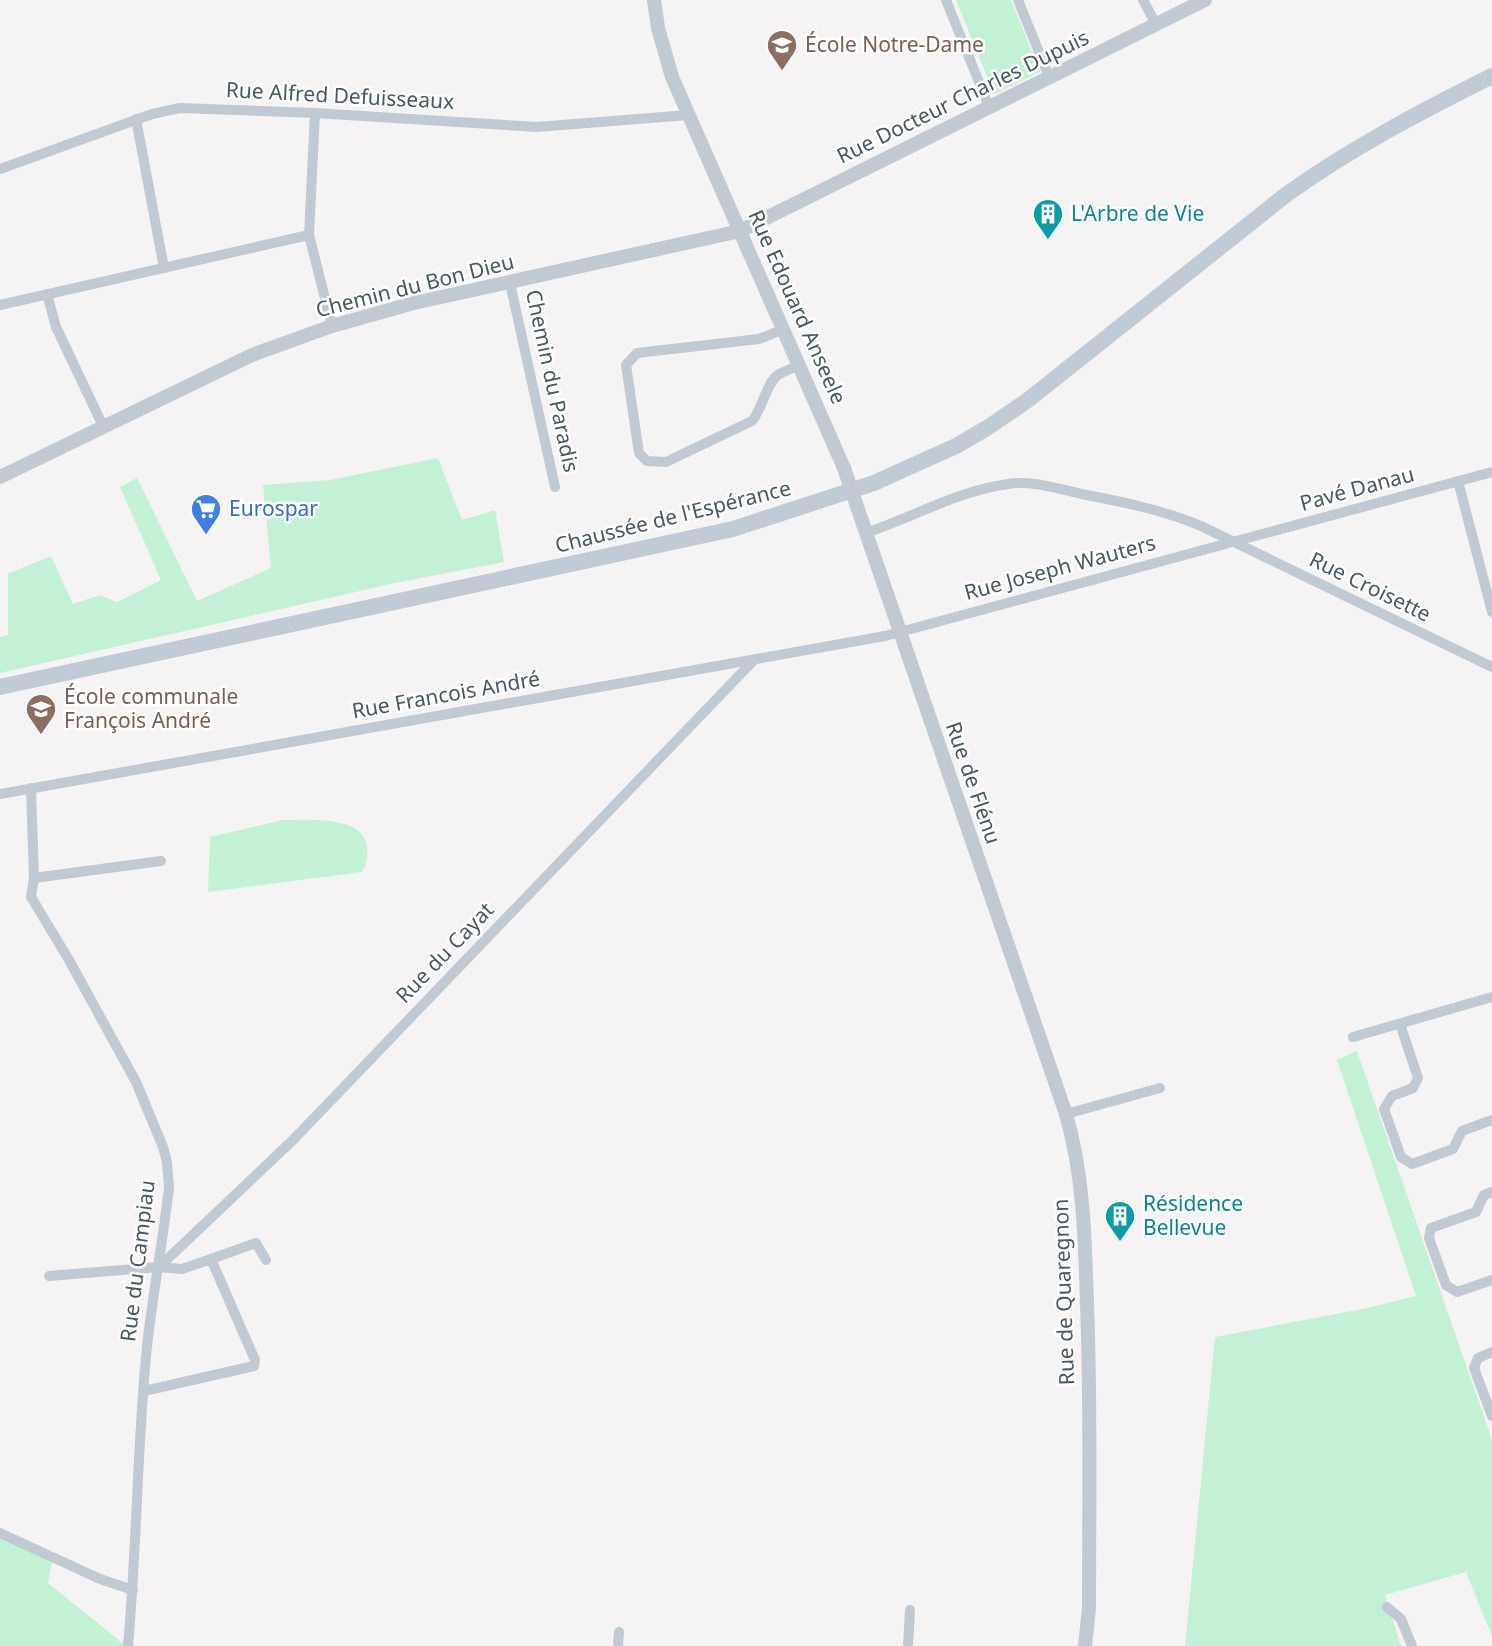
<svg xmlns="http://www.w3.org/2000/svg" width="1492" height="1646" viewBox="0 0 1492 1646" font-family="'Noto Sans',sans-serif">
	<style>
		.green { fill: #c3f1d5 }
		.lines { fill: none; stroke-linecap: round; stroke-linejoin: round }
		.minor { stroke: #c1cad2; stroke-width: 10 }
		.tertiary { stroke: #c1cad2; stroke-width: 14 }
		.secondary { stroke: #c1cbd6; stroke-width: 16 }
		.tertiary-bridge { stroke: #c1cad2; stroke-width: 14 }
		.labels { text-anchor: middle; stroke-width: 5; stroke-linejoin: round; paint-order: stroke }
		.education-label { font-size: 21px; fill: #785e54; stroke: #fff; text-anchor: start }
		.street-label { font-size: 21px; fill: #4a5661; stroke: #fff }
		.culture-label { font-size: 21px; fill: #0d838f; stroke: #fff; text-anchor: start }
		.shop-label { font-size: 21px; fill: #366cbe; stroke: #fff; text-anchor: start }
	</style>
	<rect width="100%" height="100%" fill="#f5f3f3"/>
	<!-- green -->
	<g class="green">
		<path d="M956,0H1011L1040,72L994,94Z"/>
		<path d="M438,458L462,520L495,510L504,562L395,583L0,673V637L8,635V574L51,556L73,604L100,595L117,602L161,580L120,487L137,478L197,601L271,568L263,485L330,480Z"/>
		<path d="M283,820C306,820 363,815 367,846C368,857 367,862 362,872L208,892L210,837Z"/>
		<path d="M1357,1051L1492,1440V1636L1466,1572L1385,1595L1401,1646H1185L1215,1337L1368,1308L1416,1296L1337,1060Z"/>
		<path d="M0,1533L53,1557L48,1583L126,1646H0Z"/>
	</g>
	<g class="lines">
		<!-- minor -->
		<g class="minor">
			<path d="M946,0L989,107"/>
			<path d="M1018,0L1049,77"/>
			<path d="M1143,0L1156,24"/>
			<path d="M315,113L309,235L332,326"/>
			<path d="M136,119L164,268"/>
			<path d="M0,169L152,114L180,108L315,113L537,127L688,115"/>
			<path d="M510,283L555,487"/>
			<path d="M47,294L56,327L103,426"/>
			<path d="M0,305L309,235"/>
			<path d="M784,329L759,339L637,353L626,365L639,453L647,461L666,462L752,421C763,408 766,383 778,375C784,371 793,368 800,365"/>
			<path d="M1458,481L1492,612"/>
			<path d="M866,533C914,517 957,491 1008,484C1033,480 1058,489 1082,494C1123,502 1163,510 1201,526L1492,667"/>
			<path d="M31,788L34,878L31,897L69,960L136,1082L163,1147L167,1162L169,1187C163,1240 153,1293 147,1346C137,1446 137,1546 128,1646"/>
			<path d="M0,794L885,636L1492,472"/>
			<path d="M34,878L161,861"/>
			<path d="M1400,1024L1418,1078L1413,1088L1392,1096L1384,1109L1401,1157L1412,1164L1453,1149L1462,1131L1492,1120"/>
			<path d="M1353,1037L1492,997"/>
			<path d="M1066,1114L1160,1088"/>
			<path d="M1492,1192L1484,1195L1476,1212L1431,1228L1429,1238L1446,1285L1457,1292L1492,1280"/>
			<path d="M211,1259L256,1243L266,1260"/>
			<path d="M159,1267L293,1140L754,660"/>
			<path d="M49,1276L159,1267L182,1269L211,1259L255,1360L254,1366L144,1391"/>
			<path d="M1492,1352L1478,1358L1474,1368L1492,1416"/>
			<path d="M0,1533L100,1579L133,1590"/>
			<path d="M1387,1607L1401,1619L1412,1646"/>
			<path d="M618,1646L619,1632"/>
			<path d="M908,1646L910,1610"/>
		</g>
		<!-- tertiary -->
		<g class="tertiary">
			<path d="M654,0L658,28L672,77L844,468"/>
			<path d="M0,477L252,355L332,326L414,303L740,231L1205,0"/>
			<path d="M863,524L1066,1114C1084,1176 1085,1241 1087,1304C1091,1406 1089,1507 1089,1608L1085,1646"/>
		</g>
		<!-- secondary -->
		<path class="secondary" d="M0,687L733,529L874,483L956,446L987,428L1028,400L1287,194C1353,147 1420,112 1492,76"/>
		<!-- tertiary-bridge -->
		<path class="tertiary-bridge" d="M844,468L863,524"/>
	</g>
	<!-- icons -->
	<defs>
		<g id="school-pin" transform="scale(1.575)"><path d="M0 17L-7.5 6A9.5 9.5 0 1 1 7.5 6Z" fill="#8d6e63" stroke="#fff"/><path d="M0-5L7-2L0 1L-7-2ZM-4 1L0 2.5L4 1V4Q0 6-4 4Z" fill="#fff"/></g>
		<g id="building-pin" transform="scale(1.575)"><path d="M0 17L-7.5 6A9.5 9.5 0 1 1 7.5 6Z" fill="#0f9aa8" stroke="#fff"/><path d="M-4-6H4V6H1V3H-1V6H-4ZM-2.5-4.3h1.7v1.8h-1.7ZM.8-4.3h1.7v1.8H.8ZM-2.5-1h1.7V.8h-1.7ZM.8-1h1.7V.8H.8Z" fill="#fff"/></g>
		<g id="supermarket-pin" transform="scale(1.575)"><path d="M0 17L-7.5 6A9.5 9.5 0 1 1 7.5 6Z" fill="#3f7fe0" stroke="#fff"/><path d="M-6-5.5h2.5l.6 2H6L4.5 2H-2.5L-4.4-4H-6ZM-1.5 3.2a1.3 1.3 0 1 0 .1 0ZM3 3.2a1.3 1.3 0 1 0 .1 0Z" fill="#fff"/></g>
	</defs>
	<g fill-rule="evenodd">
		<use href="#school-pin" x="782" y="45"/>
		<use href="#building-pin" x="1048" y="214"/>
		<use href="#supermarket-pin" x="206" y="509"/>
		<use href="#school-pin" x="41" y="709"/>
		<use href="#building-pin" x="1120" y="1216"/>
	</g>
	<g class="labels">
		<!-- education labels -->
		<g class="education-label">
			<text x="805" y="52">École Notre-Dame</text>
			<text x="64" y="704">École communale<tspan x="64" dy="24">François André</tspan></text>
		</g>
		<!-- street labels -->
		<g class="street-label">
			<text transform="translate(340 96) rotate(3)" y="7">Rue Alfred Defuisseaux</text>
			<text transform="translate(963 97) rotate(-26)" y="7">Rue Docteur Charles Dupuis</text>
			<text transform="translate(415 286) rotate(-14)" y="7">Chemin du Bon Dieu</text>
			<text transform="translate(797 307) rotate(66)" y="7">Rue Edouard Anseele</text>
			<text transform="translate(552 381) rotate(78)" y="7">Chemin du Paradis</text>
			<text transform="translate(1357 489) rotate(-15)" y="7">Pavé Danau</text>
			<text transform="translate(673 517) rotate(-14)" y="7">Chaussée de l'Espérance</text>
			<text transform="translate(1060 568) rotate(-15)" y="7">Rue Joseph Wauters</text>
			<text transform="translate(1370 587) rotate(26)" y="7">Rue Croisette</text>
			<text transform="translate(446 695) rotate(-10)" y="7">Rue Francois André</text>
			<text transform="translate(973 783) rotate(71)" y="7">Rue de Flénu</text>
			<text transform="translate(445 953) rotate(-46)" y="7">Rue du Cayat</text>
			<text transform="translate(138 1261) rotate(-83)" y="7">Rue du Campiau</text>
			<text transform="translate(1064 1292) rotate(-92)" y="7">Rue de Quaregnon</text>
		</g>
		<!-- culture labels -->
		<g class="culture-label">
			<text x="1071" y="221">L'Arbre de Vie</text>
			<text x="1143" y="1211">Résidence<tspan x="1143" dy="24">Bellevue</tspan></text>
		</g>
		<!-- shop labels -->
		<g class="shop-label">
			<text x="229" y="516">Eurospar</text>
		</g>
	</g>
</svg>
